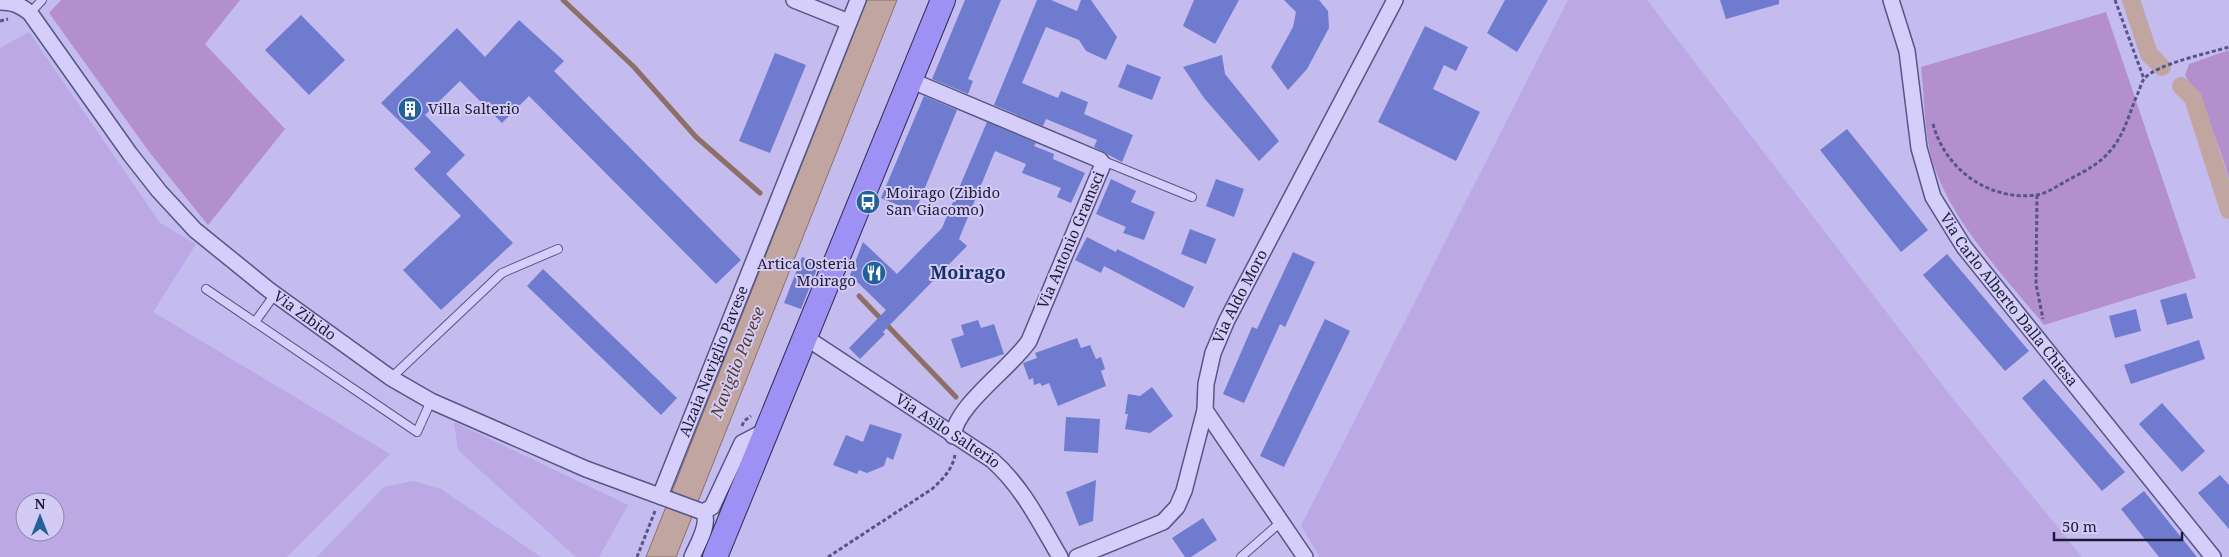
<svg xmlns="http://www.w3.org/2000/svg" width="2229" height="557" viewBox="0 0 2229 557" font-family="'Noto Serif',serif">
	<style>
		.farmland { fill: #bba8e5; fill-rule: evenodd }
		.green { fill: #b38fcd }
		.water { fill: #c0a5a0; stroke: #8d6f67 }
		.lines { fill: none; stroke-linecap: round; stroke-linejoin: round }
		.stream { stroke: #8d6f67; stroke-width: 5 }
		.canal { stroke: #c0a5a0; stroke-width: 18 }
		.building { fill: #6f7bcf }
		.lane-casing { stroke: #555587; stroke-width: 10 }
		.street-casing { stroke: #555587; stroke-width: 18 }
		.primary-casing { stroke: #2a2d54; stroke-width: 26 }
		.path { stroke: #555587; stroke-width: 3; stroke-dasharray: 4 2.5; stroke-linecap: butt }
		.lane { stroke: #d6cefa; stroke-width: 8 }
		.street { stroke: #d6cefa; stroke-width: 15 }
		.primary { stroke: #9f90f5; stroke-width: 24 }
		.labels { text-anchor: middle; stroke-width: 4; stroke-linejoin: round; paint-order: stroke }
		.poi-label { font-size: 15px; fill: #1a1c35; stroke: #d3cbf6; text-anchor: start }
		.street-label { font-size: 15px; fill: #1a1c35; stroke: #d3cbf6 }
		.water-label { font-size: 16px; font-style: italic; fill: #563b29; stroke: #d3cbf6 }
		.quarter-label { font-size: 18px; font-weight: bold; fill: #183163; stroke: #d3cbf6 }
	</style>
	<rect width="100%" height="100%" fill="#c4bbef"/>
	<!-- farmland -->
	<g class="farmland">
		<path d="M1568,0H1647L1953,399L2082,557H1320L1301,526Z"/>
		<path d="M29,32L160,223L196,244L153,312L390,454L287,557H0V48ZM25,502H55V532H25Z"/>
		<path d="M454,422L628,505L599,557H576L482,472L458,450Z"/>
		<path d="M413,481L441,489L541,557H317L384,487Z"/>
	</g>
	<!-- green -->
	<g class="green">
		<path d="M61,0H240L205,44L285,129L208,225L150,153L49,13Z"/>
		<path d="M2106,12L2196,278L2044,325C2004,276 1941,211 1929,147C1924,121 1924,93 1921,67Z"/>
		<path d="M2229,50V179C2219,142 2204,109 2185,75L2189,64Z"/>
	</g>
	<!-- water -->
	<path class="water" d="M867,0H897L676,557H646Z"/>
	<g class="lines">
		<!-- stream -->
		<g class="stream">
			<path d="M563,0L634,67L696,137L760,193"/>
			<path d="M859,296L956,397"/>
		</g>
		<!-- canal -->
		<g class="canal">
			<path d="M2131,0L2149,54L2162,67"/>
			<path d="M2181,86L2193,98L2229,210"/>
		</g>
	</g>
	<!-- building -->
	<g class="building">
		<path d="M965,0H1001L968,79L973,81L968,94L932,79Z"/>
		<path d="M1037,0H1051L1077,11L1081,0H1091L1117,37L1106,60L1086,51L1079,40L1046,27L1022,83L1058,98L1061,91L1088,102L1084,114L1133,135L1122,162L1094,147L1097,140L1046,119L1043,126L994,105Z"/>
		<path d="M1194,0H1239L1215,44L1183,26Z"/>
		<path d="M1284,0H1319L1328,11L1329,28L1307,69L1288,90L1271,67L1293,27L1296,12Z"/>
		<path d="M1505,0H1548L1517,52L1487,33Z"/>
		<path d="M1720,0H1779V4L1726,19Z"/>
		<path d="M301,15L345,60L309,95L265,50Z"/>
		<path d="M519,20L564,61L554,71L741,260L716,284L529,96L502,123L460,81L425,115L465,155L446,174L513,243L441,310L403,270L461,216L414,169L431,152L381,103L457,28L485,57Z"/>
		<path d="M1425,26L1468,47L1456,71L1444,65L1433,89L1480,112L1456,161L1378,122Z"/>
		<path d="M775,53L806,65L770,153L739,141Z"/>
		<path d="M1222,55L1225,74L1279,141L1259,161L1204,98L1183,67Z"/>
		<path d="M1127,64L1161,77L1152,100L1118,87Z"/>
		<path d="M924,96L957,110L915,212L881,198Z"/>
		<path d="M987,122L1036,143L1034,146L1054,154L1053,159L1085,173L1071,203L1057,197L1061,188L1022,173L1026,164L995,151L959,239L967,246L883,332L885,334L860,359L849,348L886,310L850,275L863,242L897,274L942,228Z"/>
		<path d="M1847,129L1928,230L1901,252L1820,150Z"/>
		<path d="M1111,179L1136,191L1131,202L1155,212L1144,240L1123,233L1126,227L1096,214Z"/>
		<path d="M1216,179L1244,189L1234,217L1206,206Z"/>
		<path d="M1190,229L1216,239L1206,264L1181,254Z"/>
		<path d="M1087,237L1116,252L1117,249L1194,287L1184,308L1104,266L1101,273L1075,260Z"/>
		<path d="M1293,252L1315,262L1285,327L1280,324L1244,403L1223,394L1252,327L1257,329Z"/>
		<path d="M1947,254L2029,351L2005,371L1923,275Z"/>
		<path d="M802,257L819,264L801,309L784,303Z"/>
		<path d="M543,269L677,398L661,415L527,286Z"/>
		<path d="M2186,293L2193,318L2167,325L2160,300Z"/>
		<path d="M2136,309L2141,331L2115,338L2109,316Z"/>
		<path d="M1325,319L1350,331L1284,467L1260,456Z"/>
		<path d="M978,320L981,328L994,324L1004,354L961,368L951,339L964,335L961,325Z"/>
		<path d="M1077,338L1081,348L1090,345L1096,359L1101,357L1105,369L1101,371L1106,386L1058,406L1049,383L1042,386L1040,383L1034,385L1033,378L1029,380L1023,363L1037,358L1035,353Z"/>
		<path d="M2199,340L2205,359L2131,384L2124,365Z"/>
		<path d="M2044,379L2125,472L2102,491L2022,398Z"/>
		<path d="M1152,387L1173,416L1150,433L1125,429L1128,414H1125L1128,394L1140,396Z"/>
		<path d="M2162,403L2205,451L2182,472L2139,424Z"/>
		<path d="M1066,417L1100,419L1098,453L1064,451Z"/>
		<path d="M870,424L902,434L893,460L887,457L884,466L867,473L859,470L857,474L833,465L846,435L863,442Z"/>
		<path d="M2220,475L2229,485V529L2198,493Z"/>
		<path d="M1096,480L1093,521L1079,526L1066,492Z"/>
		<path d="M2144,491L2197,557H2159L2121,509Z"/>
		<path d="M1203,518L1217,540L1191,557H1185L1172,538Z"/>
	</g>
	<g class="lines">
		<!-- lane casing -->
		<g class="lane-casing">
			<g id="lane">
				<path d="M30,13L42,0"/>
				<path d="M1101,160L1192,197"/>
				<path d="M206,289L417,432L431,401"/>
				<path d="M255,322L275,294"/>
				<path d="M391,378L502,273L558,249"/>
				<path d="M1241,557L1282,521"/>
			</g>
		</g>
		<!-- street casing -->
		<g class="street-casing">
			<g id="street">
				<path d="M794,0L849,22"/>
				<path id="s1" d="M1891,0L1907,51L1919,148L1933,197L1964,247L2213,557"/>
				<path id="s2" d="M0,2C13,2 20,5 30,13L130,154L159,191L195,230L269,290L391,378L431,401L586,469L703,512L712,507L742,443L767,430"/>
				<path d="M910,80L1100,160L1103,164L1029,341C1011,368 956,405 953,436"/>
				<path id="s3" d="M805,337L992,460C1022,486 1040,523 1060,557"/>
				<path d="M1205,410L1305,557"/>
				<path id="s4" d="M660,496L858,0"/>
				<path d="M692,557C697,545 711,523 703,512"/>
				<path id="s5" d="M1077,557L1163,522L1177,507L1184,491L1205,410L1206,384L1213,353L1227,320L1395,0"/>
			</g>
		</g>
		<!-- primary casing -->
		<g class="primary-casing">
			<path id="primary" d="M715,557L943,0"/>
		</g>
		<!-- path -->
		<g class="path">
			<path d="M2115,0L2144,79"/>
			<path d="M0,21L8,19"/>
			<path d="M1933,124C1945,169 1988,201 2036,195C2047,194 2060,184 2070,179C2085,171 2099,164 2110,151C2125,134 2129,113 2138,93C2140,89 2141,83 2144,79C2156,64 2209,53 2229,47"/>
			<path d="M2037,195L2036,284L2043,319"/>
			<path d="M742,426L744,421L751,416"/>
			<path d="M637,557L655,511"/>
			<path d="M828,557L932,489C943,479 952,470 955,455"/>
		</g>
		<!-- lane -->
		<use href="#lane" class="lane"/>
		<!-- street -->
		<use href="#street" class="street"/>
		<!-- primary -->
		<use href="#primary" class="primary"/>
	</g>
	<!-- icons -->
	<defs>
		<g id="building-disc" transform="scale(1.25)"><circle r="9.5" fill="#236298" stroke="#d3cbf6"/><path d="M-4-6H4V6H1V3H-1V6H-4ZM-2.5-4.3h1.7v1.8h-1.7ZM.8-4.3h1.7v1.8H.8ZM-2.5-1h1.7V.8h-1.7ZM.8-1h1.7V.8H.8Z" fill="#fff"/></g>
		<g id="bus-disc" transform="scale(1.25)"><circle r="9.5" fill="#236298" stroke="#d3cbf6"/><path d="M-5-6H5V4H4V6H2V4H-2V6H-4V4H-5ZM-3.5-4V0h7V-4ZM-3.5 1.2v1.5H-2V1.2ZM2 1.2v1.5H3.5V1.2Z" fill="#fff"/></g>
		<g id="restaurant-disc" transform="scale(1.25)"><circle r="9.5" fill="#236298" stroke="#d3cbf6"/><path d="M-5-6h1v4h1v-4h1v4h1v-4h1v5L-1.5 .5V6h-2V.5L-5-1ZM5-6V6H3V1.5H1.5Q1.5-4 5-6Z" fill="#fff"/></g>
	</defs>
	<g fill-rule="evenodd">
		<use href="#building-disc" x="410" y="109"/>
		<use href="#bus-disc" x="868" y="202"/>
		<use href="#restaurant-disc" x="874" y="273"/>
	</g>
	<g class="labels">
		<!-- poi labels -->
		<g class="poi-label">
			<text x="428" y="114">Villa Salterio</text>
			<text x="886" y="198">Moirago (Zibido<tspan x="886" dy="17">San Giacomo)</tspan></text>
			<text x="856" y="269" text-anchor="end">Artica Osteria<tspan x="856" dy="17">Moirago</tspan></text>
		</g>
		<!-- street labels -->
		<g class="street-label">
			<text transform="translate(1071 240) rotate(-67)" y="5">Via Antonio Gramsci</text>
			<text dy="5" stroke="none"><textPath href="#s5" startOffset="335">Via Aldo Moro</textPath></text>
			<text dy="5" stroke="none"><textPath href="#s1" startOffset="330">Via Carlo Alberto Dalla Chiesa</textPath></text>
			<text dy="5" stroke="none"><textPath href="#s2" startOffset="445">Via Zibido</textPath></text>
			<text dy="5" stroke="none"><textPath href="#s4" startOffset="145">Alzaia Naviglio Pavese</textPath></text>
			<text dy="5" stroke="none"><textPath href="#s3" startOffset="171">Via Asilo Salterio</textPath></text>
		</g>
		<!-- water labels -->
		<g class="water-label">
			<text transform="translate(737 362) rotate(-68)" y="6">Naviglio Pavese</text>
		</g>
		<!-- quarter labels -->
		<g class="quarter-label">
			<text x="968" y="279">Moirago</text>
		</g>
	</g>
	<!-- north arrow -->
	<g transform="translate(40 517)"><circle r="24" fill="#d3cbf6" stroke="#8985a9"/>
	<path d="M0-4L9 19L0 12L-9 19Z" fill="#236298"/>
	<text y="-8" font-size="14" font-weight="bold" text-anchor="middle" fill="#1a1c35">N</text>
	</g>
	<!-- scale -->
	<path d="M2054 532v8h128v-8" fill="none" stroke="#1a1c35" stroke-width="2.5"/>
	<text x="2062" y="532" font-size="15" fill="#1a1c35" stroke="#d3cbf6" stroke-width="4" paint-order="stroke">50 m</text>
</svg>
